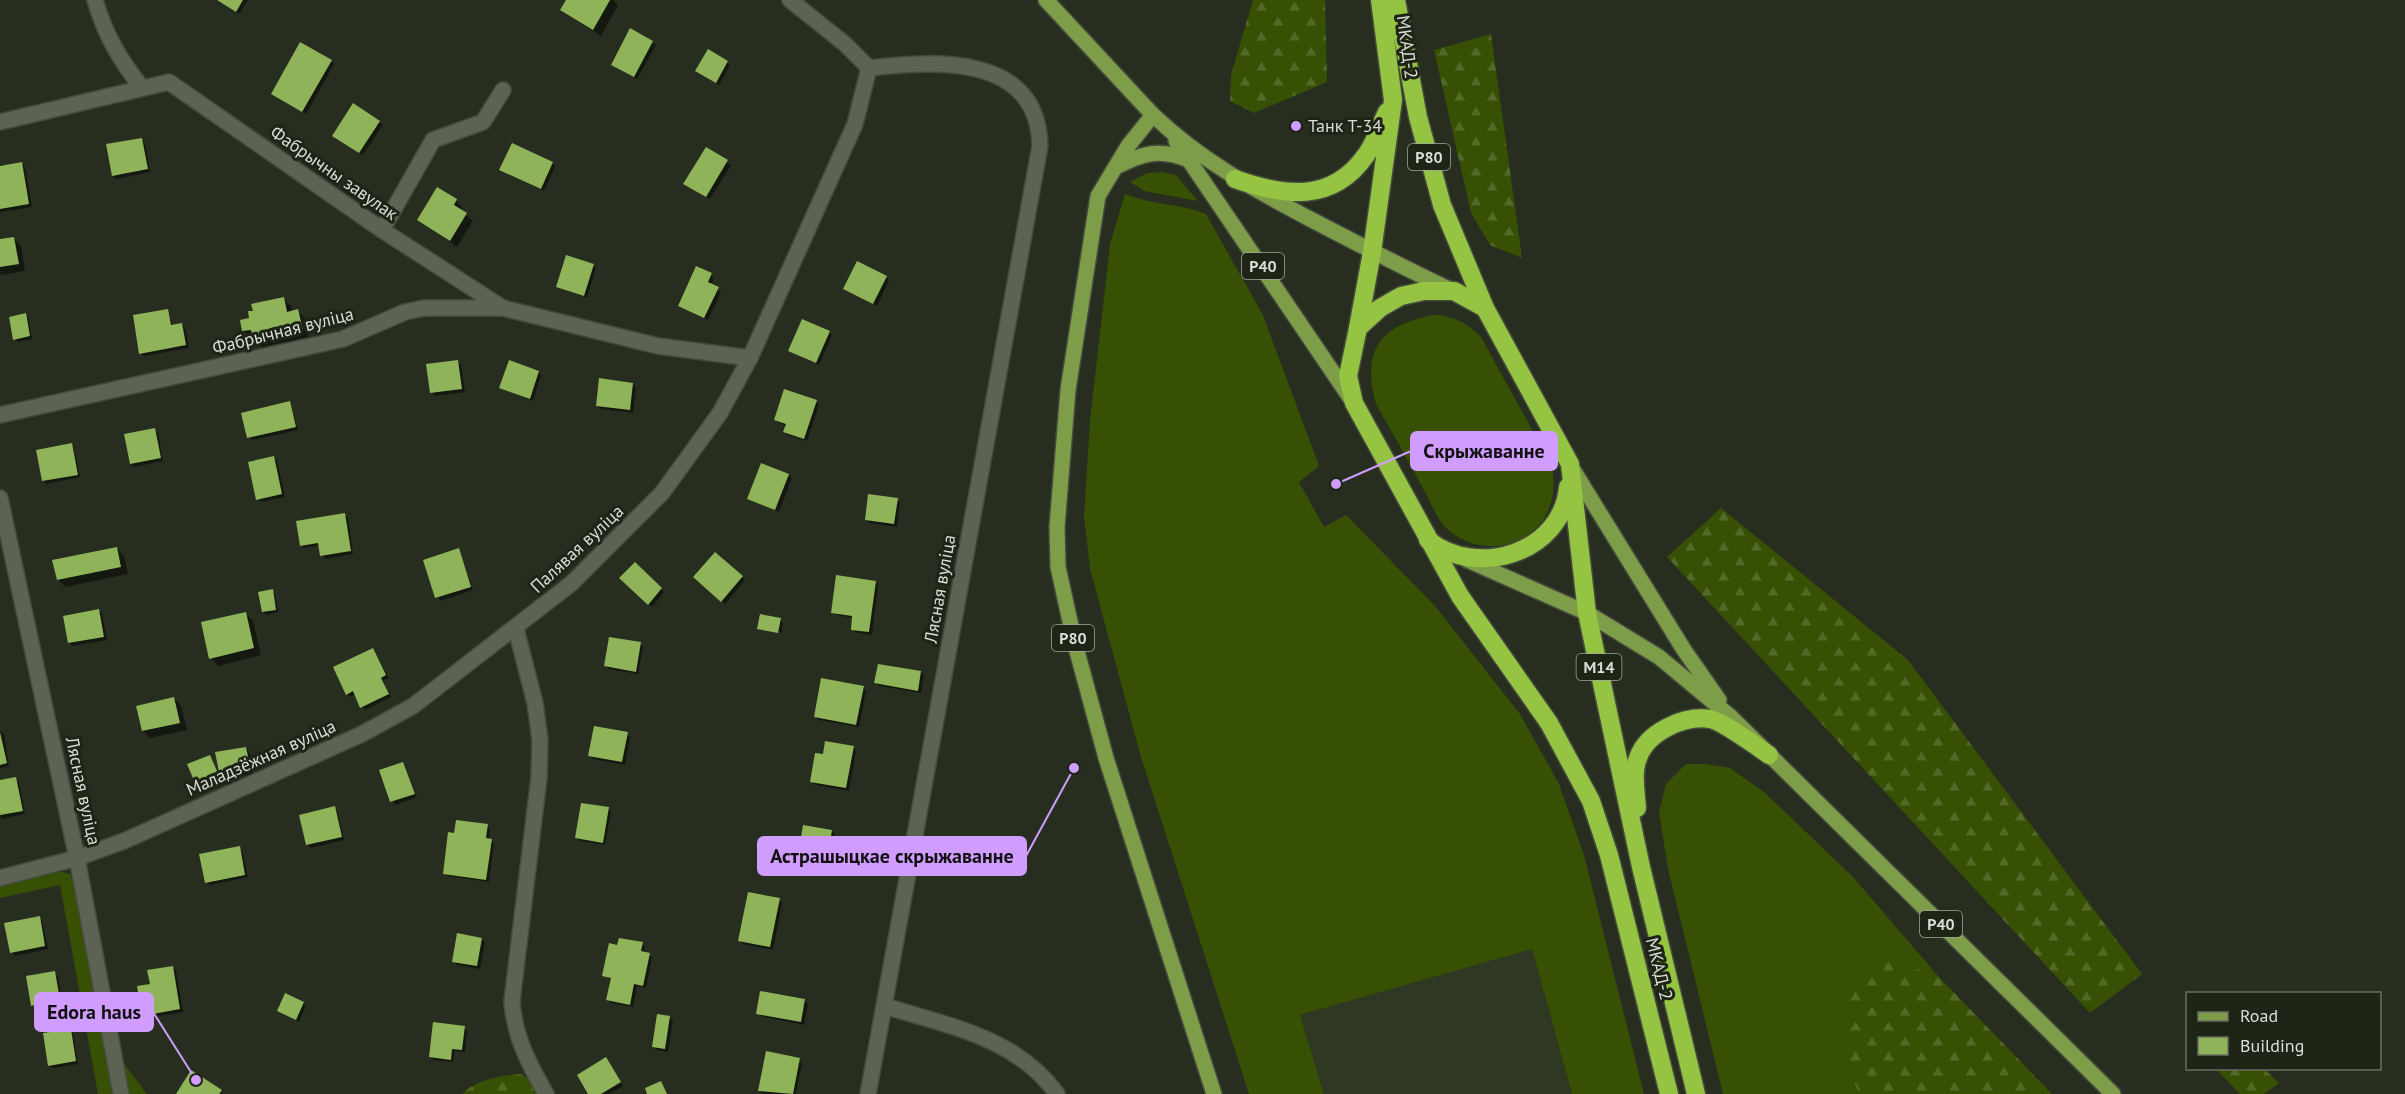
<svg xmlns="http://www.w3.org/2000/svg" width="2405" height="1094" viewBox="0 0 2405 1094" font-family="'PT Sans',sans-serif">
	<style>
		.built { fill: #2f3823 }
		.grass { fill: #375004 }
		.forest { fill: url(#forest-firs) }
		.shadow { fill: #0007 }
		.building { fill: #8eb358 }
		.lines { fill: none; stroke-linecap: round; stroke-linejoin: round }
		.minor-casing { stroke: #454a3d; stroke-width: 18 }
		.major-casing { stroke: #454a3d; stroke-width: 18 }
		.highway-casing { stroke: #454a3d; stroke-width: 21 }
		.minor { stroke: #5c6353; stroke-width: 15 }
		.major { stroke: #7e9d49; stroke-width: 15 }
		.highway { stroke: #94c442; stroke-width: 18 }
		.poi-dot { fill: #d09dfe; stroke: #1e2416; stroke-width: 2 }
		.labels { text-anchor: middle; stroke-width: 6; stroke-linejoin: round; paint-order: stroke }
		.shield { fill: #1e2416; stroke: #a2a69c; stroke-width: 1.5 }
		.shield-label { font-size: 16px; font-weight: bold; fill: #daded5 }
		.street-label { font-size: 18px; fill: #daded5; stroke: #1e2416 }
		.poi-label { font-size: 18px; fill: #daded5; stroke: #1e2416; text-anchor: start }
		.leader { fill: none; stroke: #d09dfe; stroke-width: 2 }
		.callout-dot { fill: #d09dfe; stroke: #1e2416; stroke-width: 2 }
		.callout { fill: #d09dfe; stroke: #d09dfe; stroke-width: 2 }
		.callout-label { font-size: 20px; text-anchor: middle; font-weight: bold; fill: #111 }
	</style>
	<defs>
		<pattern id="forest-firs" width="22" height="20" patternUnits="userSpaceOnUse" patternTransform="scale(1.5)"><rect width="22" height="20" fill="#375004"/><path d="M5 1l3.5 6h-7zM16 11l3.5 6h-7z" fill="#536928"/></pattern>
	</defs>
	<rect width="100%" height="100%" fill="#272e1f"/>
	<!-- built -->
	<path class="built" d="M1532,949L1572,1094H1324L1300,1015Z"/>
	<!-- grass -->
	<g class="grass">
		<path d="M1162,172L1176,175L1198,201L1144,191L1130,182L1147,173Z"/>
		<path d="M1125,194C1151,205 1180,203 1206,214L1263,315L1319,466L1299,482L1324,527L1346,515L1435,606L1520,714L1559,784L1584,855L1644,1094H1572L1532,949L1300,1015L1324,1094H1249L1141,757L1090,569L1084,516L1090,421L1110,244Z"/>
		<path d="M1433,315C1453,316 1467,322 1481,337L1551,464C1557,488 1553,514 1533,531C1507,553 1470,550 1446,528C1437,519 1431,503 1425,492C1409,463 1393,433 1376,404C1361,351 1380,325 1433,315Z"/>
		<path d="M1686,764H1705L1730,768L1764,792L1853,877L1939,977L1894,960L1850,1071L1859,1094H1723L1668,869L1659,812L1666,784Z"/>
		<path d="M56,871L70,874L73,882L113,1094H98L60,885L0,898V885Z"/>
		<path d="M122,1061L147,1094H130Z"/>
	</g>
	<!-- forest -->
	<g class="forest">
		<path d="M1253,0H1325L1327,82L1254,113L1230,101L1231,75Z"/>
		<path d="M1491,34L1522,258L1490,245L1471,213L1434,50Z"/>
		<path d="M1721,508L1908,660L2142,974L2090,1013L1667,557Z"/>
		<path d="M1894,960L1939,977L2052,1094H1859L1850,1071L1843,1008L1858,972Z"/>
		<path d="M2216,1069H2264L2279,1083L2264,1094H2240Z"/>
		<path d="M521,1074L533,1082L541,1094H462C475,1080 502,1075 521,1074Z"/>
	</g>
	<!-- shadow -->
	<g class="shadow">
		<path d="M217,0H248L239,14Z"/>
		<path d="M568,0H613L618,5L601,36L562,10Z"/>
		<path d="M631,30L656,45L637,79L612,64Z"/>
		<path d="M331,61L334,64L306,114L276,97Z"/>
		<path d="M727,62L730,65L719,85L697,71Z"/>
		<path d="M379,122L383,125L363,155L337,139Z"/>
		<path d="M142,140L145,143L150,172L116,179L113,176Z"/>
		<path d="M706,149L731,165L710,199L688,186Z"/>
		<path d="M21,163L25,167L32,207L0,212V181Z"/>
		<path d="M552,163L555,167L544,191L501,170Z"/>
		<path d="M456,201L463,208L461,211L473,221L457,247L419,220Z"/>
		<path d="M14,238L21,246L25,271L0,275V241Z"/>
		<path d="M593,265L596,268L587,298L558,287Z"/>
		<path d="M711,275L714,278L711,285L721,292L708,320L679,305Z"/>
		<path d="M886,277L889,280L877,306L845,289Z"/>
		<path d="M283,299L291,306L292,312L298,311L305,318L309,337L262,347L243,331L251,319Z"/>
		<path d="M167,311L173,326L182,324L185,327L189,348L144,356L141,353Z"/>
		<path d="M25,315L28,318L32,339L18,342L15,339Z"/>
		<path d="M829,332L832,335L819,365L789,351Z"/>
		<path d="M458,362L461,365L465,392L435,396L432,393Z"/>
		<path d="M538,372L541,375L533,401L501,388Z"/>
		<path d="M633,384L636,387L633,413L601,409L597,406Z"/>
		<path d="M816,402L819,405L807,441L788,435L785,432L787,426L775,420Z"/>
		<path d="M290,403L298,430L252,440L249,437Z"/>
		<path d="M154,430L158,433L163,461L134,467L131,464Z"/>
		<path d="M71,444L74,448L80,477L46,484L43,480Z"/>
		<path d="M274,458L277,461L285,497L261,502L258,499Z"/>
		<path d="M788,475L792,478L779,512L748,499Z"/>
		<path d="M897,500L900,503L897,527L869,523L866,520Z"/>
		<path d="M345,515L348,518L353,554L325,559L320,545L304,548L301,545Z"/>
		<path d="M117,549L124,556L128,574L65,587L58,579Z"/>
		<path d="M458,550L473,590L440,601L425,561Z"/>
		<path d="M715,554L745,580L725,604L695,577Z"/>
		<path d="M635,564L664,592L652,607L621,578Z"/>
		<path d="M875,582L878,585L872,635L855,632L852,629L854,618L836,615L833,612Z"/>
		<path d="M272,591L275,594L278,612L266,615L263,612Z"/>
		<path d="M99,611L102,614L107,640L73,646L69,643Z"/>
		<path d="M245,613L253,621L261,655L218,666L211,658Z"/>
		<path d="M780,620L783,623L782,632L759,628Z"/>
		<path d="M640,643L643,647L638,674L609,669L606,666Z"/>
		<path d="M373,650L389,678L383,681L391,697L365,710L356,694L350,697L347,694Z"/>
		<path d="M921,672L924,675L921,693L879,686L876,683Z"/>
		<path d="M863,688L866,691L859,727L819,720L815,717Z"/>
		<path d="M174,698L181,706L187,730L150,738L143,731Z"/>
		<path d="M0,731L4,734L9,766L0,768Z"/>
		<path d="M627,734L630,737L625,765L593,759L590,755Z"/>
		<path d="M853,747L856,751L849,791L815,785L812,781L824,756Z"/>
		<path d="M246,748L249,751L253,774L225,779L221,776Z"/>
		<path d="M210,756L223,783L202,792L199,789Z"/>
		<path d="M403,763L417,797L395,805L381,771Z"/>
		<path d="M15,779L19,782L25,814L1,819L0,782Z"/>
		<path d="M334,808L337,811L344,840L311,848L308,845Z"/>
		<path d="M608,809L611,812L605,845L580,841L577,837Z"/>
		<path d="M487,825L490,829L489,840L494,843L489,882L448,876L444,873L456,835Z"/>
		<path d="M805,827L832,831L835,835L828,876L801,871L798,868Z"/>
		<path d="M239,847L242,851L248,877L210,885L207,882Z"/>
		<path d="M779,900L782,903L773,950L743,944L740,941Z"/>
		<path d="M39,917L42,921L48,949L15,956L12,952Z"/>
		<path d="M482,939L485,942L480,969L457,965L454,962Z"/>
		<path d="M642,944L645,947L644,953L652,957L646,988L637,986L633,1007L611,1003L608,999L612,980L604,975L619,947Z"/>
		<path d="M173,967L176,971L183,1012L147,1018L143,1015L151,985Z"/>
		<path d="M54,973L58,976L62,1003L36,1008L32,1005Z"/>
		<path d="M804,1000L808,1004L804,1025L761,1016L757,1013Z"/>
		<path d="M303,1003L306,1006L299,1022L279,1010Z"/>
		<path d="M669,1017L673,1020L668,1052L657,1050L653,1047Z"/>
		<path d="M464,1028L467,1031L465,1052L455,1051L453,1062L434,1060L430,1056Z"/>
		<path d="M70,1030L73,1033L78,1064L53,1068L49,1065Z"/>
		<path d="M606,1059L623,1086L609,1094H590Z"/>
		<path d="M799,1059L802,1063L796,1094H763L759,1091Z"/>
	</g>
	<!-- building -->
	<g class="building">
		<path d="M217,0H243L236,12Z"/>
		<path d="M566,0H610L593,30L560,10Z"/>
		<path d="M630,28L653,41L634,77L611,65Z"/>
		<path d="M300,42L332,60L302,112L271,94Z"/>
		<path d="M708,49L728,61L716,83L695,71Z"/>
		<path d="M353,103L380,121L359,153L332,136Z"/>
		<path d="M142,138L148,169L112,176L106,144Z"/>
		<path d="M512,143L553,162L541,189L499,170Z"/>
		<path d="M706,147L728,160L706,197L683,184Z"/>
		<path d="M22,162L29,204L0,209V166Z"/>
		<path d="M437,187L457,199L454,205L467,213L450,241L417,220Z"/>
		<path d="M14,237L19,264L0,267V239Z"/>
		<path d="M566,255L594,264L584,296L556,287Z"/>
		<path d="M857,261L887,276L873,304L843,289Z"/>
		<path d="M696,266L712,273L708,282L719,287L704,318L678,306Z"/>
		<path d="M284,297L287,312L298,309L303,330L253,340L251,330L242,331L240,320L249,318L248,311H253L251,304Z"/>
		<path d="M168,309L171,325L182,323L186,345L139,354L133,315Z"/>
		<path d="M26,313L30,336L13,340L9,317Z"/>
		<path d="M802,319L830,331L816,363L788,351Z"/>
		<path d="M458,360L462,389L430,393L426,364Z"/>
		<path d="M509,360L539,371L530,399L499,388Z"/>
		<path d="M599,378L633,383L630,410L596,406Z"/>
		<path d="M784,389L817,400L804,439L783,432L786,424L774,420Z"/>
		<path d="M290,401L296,427L247,438L241,413Z"/>
		<path d="M155,428L161,458L130,464L124,434Z"/>
		<path d="M72,443L78,475L42,481L36,450Z"/>
		<path d="M274,456L282,494L256,500L248,462Z"/>
		<path d="M761,463L789,474L775,510L747,499Z"/>
		<path d="M868,494L898,498L894,524L865,520Z"/>
		<path d="M345,513L351,551L320,556L318,543L300,546L296,521Z"/>
		<path d="M117,547L121,567L57,580L52,560Z"/>
		<path d="M459,548L471,587L435,598L423,560Z"/>
		<path d="M715,552L743,576L721,602L693,577Z"/>
		<path d="M635,562L662,588L648,605L619,578Z"/>
		<path d="M836,575L876,581L869,632L851,630L852,616L831,613Z"/>
		<path d="M273,589L276,610L262,612L258,592Z"/>
		<path d="M99,609L104,637L68,643L63,616Z"/>
		<path d="M246,612L254,648L209,659L201,622Z"/>
		<path d="M760,614L781,618L778,633L757,629Z"/>
		<path d="M609,637L641,642L636,672L604,666Z"/>
		<path d="M373,648L386,675L381,678L389,694L360,708L353,691L346,695L333,667Z"/>
		<path d="M878,664L921,671L918,691L874,683Z"/>
		<path d="M821,678L864,686L856,725L814,717Z"/>
		<path d="M174,697L180,723L142,731L136,706Z"/>
		<path d="M594,726L628,732L622,762L588,756Z"/>
		<path d="M0,732L7,763L0,765Z"/>
		<path d="M825,741L854,746L846,788L810,782L815,753L823,754Z"/>
		<path d="M246,747L251,771L220,777L215,752Z"/>
		<path d="M210,755L221,780L198,790L187,764Z"/>
		<path d="M403,762L415,794L390,802L379,770Z"/>
		<path d="M16,777L23,811L0,815V780Z"/>
		<path d="M581,803L609,807L603,843L575,838Z"/>
		<path d="M335,806L342,837L306,845L299,815Z"/>
		<path d="M456,820L488,824L486,838L492,839L486,880L443,874L448,832L454,833Z"/>
		<path d="M803,825L832,830L825,873L796,868Z"/>
		<path d="M240,846L245,875L205,883L199,854Z"/>
		<path d="M748,892L780,898L770,947L738,941Z"/>
		<path d="M40,916L45,946L10,953L4,923Z"/>
		<path d="M457,933L482,938L477,966L452,962Z"/>
		<path d="M619,938L643,942L641,951L650,953L643,986L634,984L630,1005L606,1000L611,978L602,976L609,943L617,945Z"/>
		<path d="M173,966L180,1009L142,1016L137,986L150,984L147,970Z"/>
		<path d="M55,971L60,1000L31,1006L26,976Z"/>
		<path d="M760,991L805,999L801,1022L756,1014Z"/>
		<path d="M285,993L304,1002L296,1020L277,1011Z"/>
		<path d="M657,1014L670,1016L665,1049L652,1047Z"/>
		<path d="M433,1022L465,1026L462,1050L452,1049L451,1060L429,1057Z"/>
		<path d="M71,1029L76,1061L48,1066L43,1033Z"/>
		<path d="M766,1051L800,1058L793,1094L758,1091Z"/>
		<path d="M606,1057L621,1082L601,1094H588L577,1075Z"/>
		<path d="M191,1070L222,1090L219,1094H176Z"/>
		<path d="M661,1081L667,1094H647L645,1088Z"/>
	</g>
	<g class="lines">
		<!-- minor casing -->
		<g class="minor-casing">
			<g id="minor">
				<path d="M95,0C105,35 120,60 142,88"/>
				<path d="M790,0L845,44L869,68C936,60 1038,54 1040,146L868,1094"/>
				<path d="M0,122L169,82L382,230L503,308"/>
				<path d="M382,230L433,140L483,122L503,90"/>
				<path d="M0,415L343,339L405,312L424,308H503L658,346L750,358"/>
				<path d="M0,498L77,858L121,1094"/>
				<path d="M516,629L535,703L540,740L539,777L512,1001C514,1036 529,1064 546,1094"/>
				<path d="M0,878L77,858L124,841L362,734L413,706L572,583L662,493L720,413L750,358L855,124L869,68"/>
				<path d="M885,1006C948,1026 1016,1037 1057,1094"/>
			</g>
		</g>
		<!-- major casing -->
		<g class="major-casing">
			<g id="major">
				<path d="M1046,0L1153,115C1200,160 1255,190 1312,220C1358,244 1404,268 1451,290"/>
				<path d="M1153,115L1128,146L1098,196L1068,390L1057,527L1058,567L1075,644L1106,758L1214,1094"/>
				<path d="M1176,141L1351,399"/>
				<path d="M1116,167C1142,153 1160,148 1189,160"/>
				<path d="M1570,465L1684,650L1719,700"/>
				<path d="M1465,559L1587,613L1659,657L1731,717L2113,1094"/>
			</g>
		</g>
		<!-- highway casing -->
		<g class="highway-casing">
			<g id="highway">
				<path d="M1396,0L1418,117L1442,205L1485,308L1570,464L1587,613L1641,867L1696,1094"/>
				<path d="M1235,179C1283,196 1332,204 1366,155C1375,143 1380,126 1387,112"/>
				<path d="M1485,308L1454,291H1424L1401,296L1380,308L1358,328L1348,376L1354,403L1460,596L1549,723L1591,801L1609,855L1669,1094"/>
				<path d="M1358,328L1372,252L1393,100L1380,0"/>
				<path d="M1428,540C1477,579 1562,553 1568,487"/>
				<path d="M1637,808C1636,793 1632,772 1638,758C1647,732 1684,715 1710,719C1721,721 1758,747 1769,755"/>
			</g>
		</g>
		<!-- minor -->
		<use href="#minor" class="minor"/>
		<!-- major -->
		<use href="#major" class="major"/>
		<!-- highway -->
		<use href="#highway" class="highway"/>
	</g>
	<!-- markers -->
	<circle class="poi-dot" cx="1296" cy="126" r="6"/>
	<g class="labels">
		<!-- shield labels -->
		<g class="shield">
			<rect x="1408" y="144" width="42" height="26" rx="4.5"/>
			<rect x="1242" y="253" width="42" height="26" rx="4.5"/>
			<rect x="1052" y="625" width="42" height="26" rx="4.5"/>
			<rect x="1576.5" y="654" width="45" height="26" rx="4.5"/>
			<rect x="1920" y="911" width="42" height="26" rx="4.5"/>
		</g>
		<g class="shield-label">
			<text x="1429" y="163">Р80</text>
			<text x="1263" y="272">Р40</text>
			<text x="1073" y="644">Р80</text>
			<text x="1599" y="673">М14</text>
			<text x="1941" y="930">Р40</text>
		</g>
		<!-- street labels -->
		<g class="street-label">
			<text transform="translate(1407 47) rotate(82)" y="6">МКАД-2</text>
			<text transform="translate(334 173) rotate(35)" y="6">Фабрычны завулак</text>
			<text transform="translate(283 331) rotate(-14)" y="6">Фабрычная вуліца</text>
			<text transform="translate(577 549) rotate(-43)" y="6">Палявая вуліца</text>
			<text transform="translate(940 589) rotate(-80)" y="6">Лясная вуліца</text>
			<text transform="translate(261 758) rotate(-24)" y="6">Маладзёжная вуліца</text>
			<text transform="translate(83 791) rotate(78)" y="6">Лясная вуліца</text>
			<text transform="translate(1659 969) rotate(76)" y="6">МКАД-2</text>
		</g>
		<!-- poi labels -->
		<g class="poi-label">
			<text x="1308" y="132">Танк Т-34</text>
		</g>
	</g>
	<!-- callouts -->
	<path class="leader" d="M1336 484L1411 451M1074 768L1026 856M196 1080L153 1012"/>
	<g class="callout-dot">
		<circle cx="1336" cy="484" r="6"/>
		<circle cx="1074" cy="768" r="6"/>
		<circle cx="196" cy="1080" r="6"/>
	</g>
	<g class="callout">
		<rect x="1411" y="432" width="146" height="38" rx="6"/>
		<rect x="758" y="837" width="268" height="38" rx="6"/>
		<rect x="35" y="993" width="118" height="38" rx="6"/>
	</g>
	<g class="callout-label">
		<text x="1484" y="458">Скрыжаванне</text>
		<text x="892" y="863">Астрашыцкае скрыжаванне</text>
		<text x="94" y="1019">Edora haus</text>
	</g>
	<!-- legend -->
	<rect x="2186" y="992" width="195" height="78" fill="#1e2416" stroke="#696e62" stroke-width="1.5"/>
	<rect x="2198" y="1012" width="30" height="9" fill="#7e9d49" stroke="#696e62" stroke-width="1.5"/>
	<text x="2240" y="1022" font-size="18" fill="#daded5">Road</text>
	<rect x="2198" y="1037" width="30" height="18" fill="#8eb358" stroke="#696e62" stroke-width="1.5"/>
	<text x="2240" y="1052" font-size="18" fill="#daded5">Building</text>
</svg>
